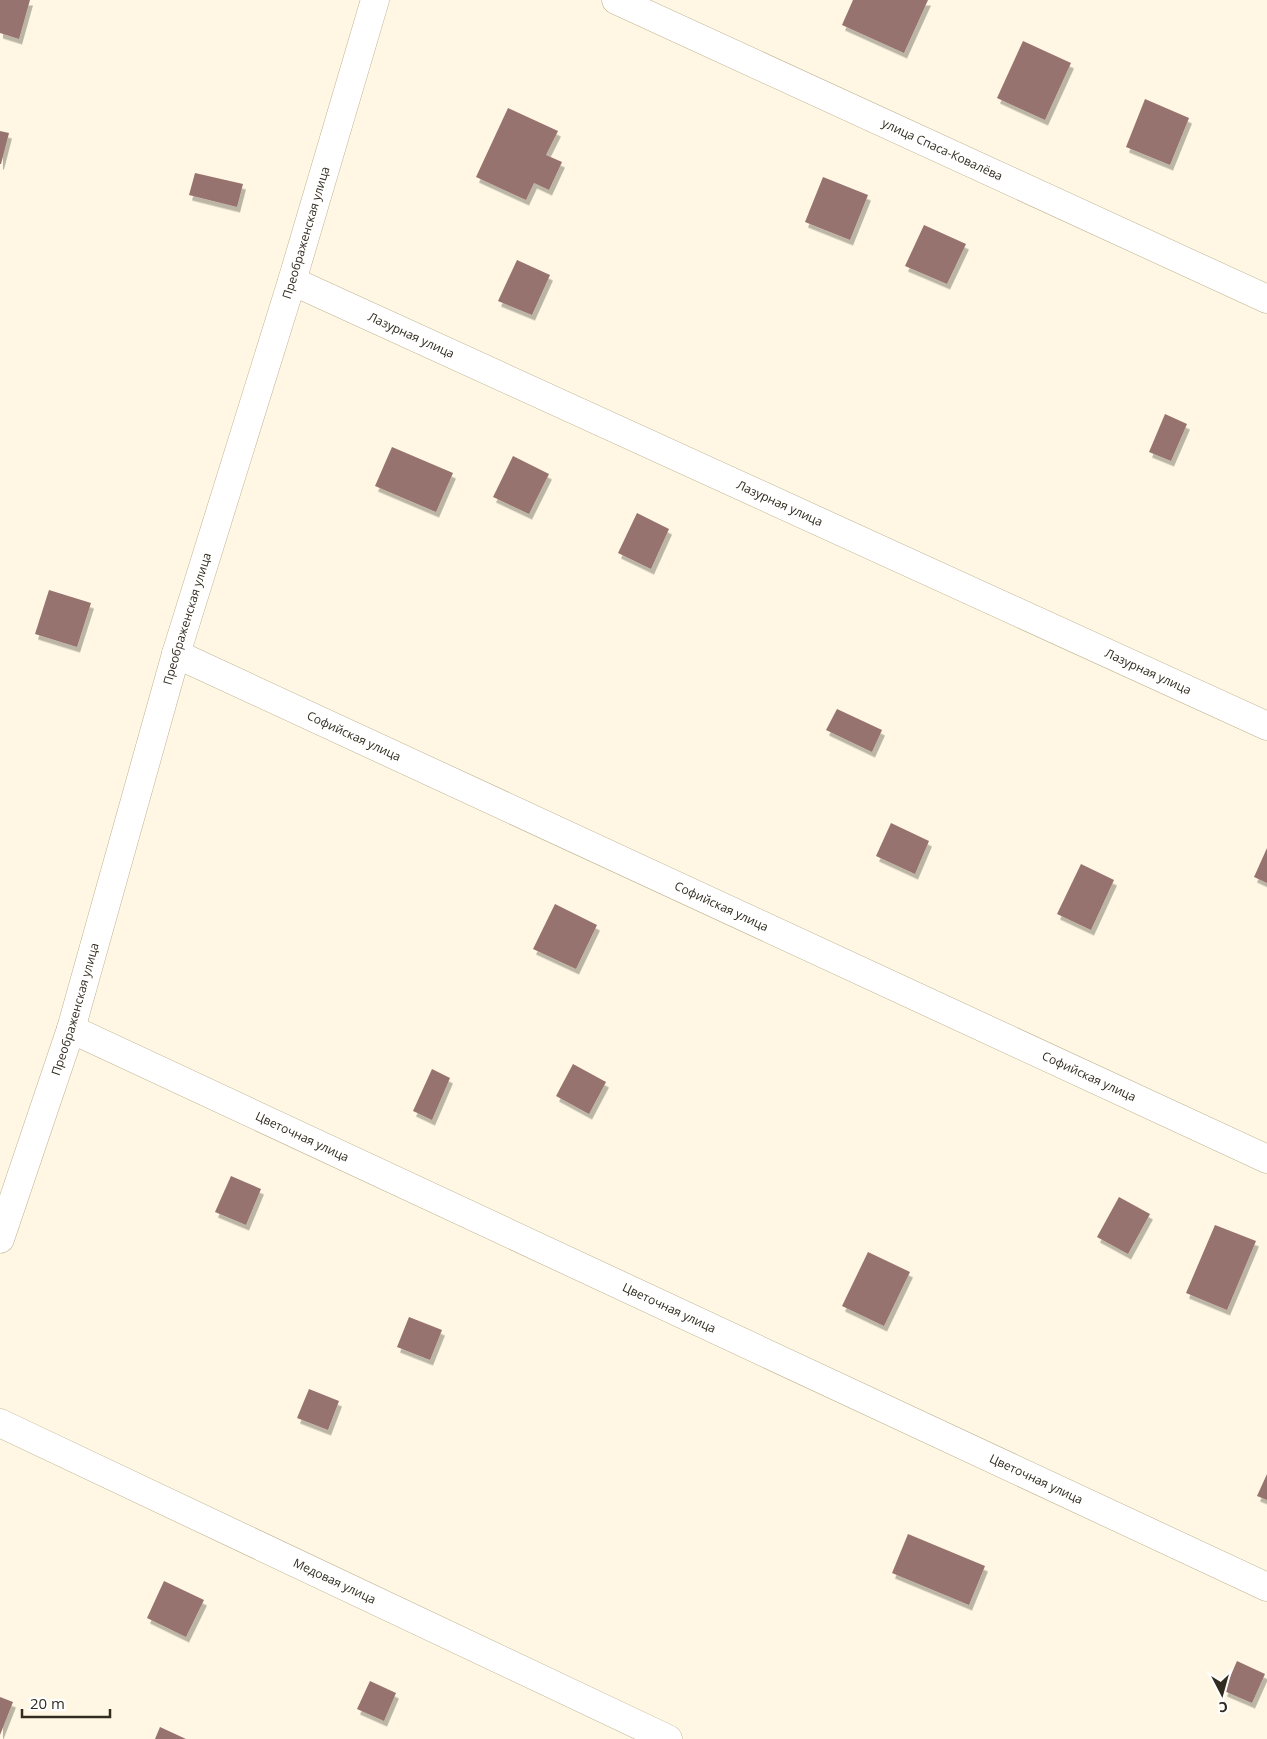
<svg xmlns="http://www.w3.org/2000/svg" width="1267" height="1739" viewBox="0 0 1267 1739" font-family="'Open Sans',sans-serif">
	<style>
		.building { fill: #977370; filter: url(#shadow) }
		.lines { fill: none; stroke-linecap: round; stroke-linejoin: round }
		.minor-casing { stroke: #beb292; stroke-width: 29 }
		.minor { stroke: #fff; stroke-width: 28 }
		.labels { text-anchor: middle; stroke-width: 4; stroke-linejoin: round; paint-order: stroke }
		.street-label { font-size: 12px; fill: #312c1f; stroke: #fff }
	</style>
	<defs>
		<filter id="shadow"><feDropShadow dx="3" dy="5.5" stdDeviation="0" flood-color="#0004"/></filter>
	</defs>
	<rect width="100%" height="100%" fill="#fff7e3"/>
	<!-- building -->
	<g class="building">
		<path d="M0,0H30L19,39L0,33Z"/>
		<path d="M853,0H928L904,53L842,25Z"/>
		<path d="M1023,41L1071,63L1045,120L997,98Z"/>
		<path d="M1145,99L1189,118L1170,165L1126,147Z"/>
		<path d="M508,108L558,131L546,155L562,162L549,190L534,183L526,200L476,177Z"/>
		<path d="M0,131L9,133L1,164H0Z"/>
		<path d="M195,173L243,184L237,207L189,195Z"/>
		<path d="M823,177L868,195L850,240L805,222Z"/>
		<path d="M924,225L966,244L947,284L905,266Z"/>
		<path d="M517,260L550,275L532,315L498,301Z"/>
		<path d="M1165,414L1187,424L1171,461L1149,452Z"/>
		<path d="M392,447L453,473L436,512L375,486Z"/>
		<path d="M513,456L549,474L529,514L493,497Z"/>
		<path d="M637,513L669,529L651,569L618,553Z"/>
		<path d="M49,590L91,603L77,647L35,634Z"/>
		<path d="M837,709L882,730L872,752L826,730Z"/>
		<path d="M891,823L929,841L915,874L876,856Z"/>
		<path d="M1267,848V883L1254,877Z"/>
		<path d="M1081,864L1114,880L1091,930L1057,914Z"/>
		<path d="M555,904L597,925L576,969L533,949Z"/>
		<path d="M573,1064L606,1082L589,1114L556,1096Z"/>
		<path d="M432,1069L450,1078L432,1120L413,1111Z"/>
		<path d="M231,1176L261,1189L246,1225L215,1212Z"/>
		<path d="M1119,1197L1150,1214L1128,1254L1097,1237Z"/>
		<path d="M1215,1225L1256,1241L1227,1310L1186,1293Z"/>
		<path d="M868,1252L910,1272L884,1326L842,1306Z"/>
		<path d="M409,1317L442,1330L430,1360L397,1347Z"/>
		<path d="M309,1389L339,1401L328,1430L297,1418Z"/>
		<path d="M1267,1474V1500L1257,1496Z"/>
		<path d="M908,1534L985,1566L969,1605L892,1573Z"/>
		<path d="M164,1581L204,1600L186,1637L147,1618Z"/>
		<path d="M1237,1661L1265,1674L1252,1703L1224,1691Z"/>
		<path d="M370,1681L396,1693L384,1721L357,1709Z"/>
		<path d="M0,1697L13,1702L0,1735Z"/>
		<path d="M160,1727L186,1739H155Z"/>
	</g>
	<g class="lines">
		<!-- minor casing -->
		<g class="minor-casing">
			<g id="minor">
				<path id="s1" d="M616,0L1267,299"/>
				<path id="s2" d="M292,281L1267,726"/>
				<path id="s3" d="M176,654L1267,1159"/>
				<path id="s4" d="M71,1029L1267,1587"/>
				<path id="s5" d="M0,1239L71,1029L176,654L292,281L375,0"/>
				<path id="s6" d="M0,1423L668,1739"/>
			</g>
		</g>
		<!-- minor -->
		<use href="#minor" class="minor"/>
	</g>
	<g class="labels">
		<!-- street labels -->
		<g class="street-label">
			<text dy="4" stroke="none"><textPath href="#s1" startOffset="359">улица Спаса-Ковалёва</textPath></text>
			<text dy="4" stroke="none"><textPath href="#s5" startOffset="1052">Преображенская улица</textPath></text>
			<text dy="4" stroke="none"><textPath href="#s2" startOffset="131">Лазурная улица</textPath></text>
			<text dy="4" stroke="none"><textPath href="#s2" startOffset="536">Лазурная улица</textPath></text>
			<text dy="4" stroke="none"><textPath href="#s5" startOffset="648">Преображенская улица</textPath></text>
			<text dy="4" stroke="none"><textPath href="#s2" startOffset="941">Лазурная улица</textPath></text>
			<text dy="4" stroke="none"><textPath href="#s3" startOffset="196">Софийская улица</textPath></text>
			<text dy="4" stroke="none"><textPath href="#s3" startOffset="601">Софийская улица</textPath></text>
			<text dy="4" stroke="none"><textPath href="#s5" startOffset="242">Преображенская улица</textPath></text>
			<text dy="4" stroke="none"><textPath href="#s3" startOffset="1006">Софийская улица</textPath></text>
			<text dy="4" stroke="none"><textPath href="#s4" startOffset="255">Цветочная улица</textPath></text>
			<text dy="4" stroke="none"><textPath href="#s4" startOffset="660">Цветочная улица</textPath></text>
			<text dy="4" stroke="none"><textPath href="#s4" startOffset="1065">Цветочная улица</textPath></text>
			<text dy="4" stroke="none"><textPath href="#s6" startOffset="370">Медовая улица</textPath></text>
		</g>
	</g>
	<!-- north arrow -->
	<g transform="translate(1222 1694) rotate(174)" stroke="#ffffff" stroke-width="4" paint-order="stroke">
	<path d="M0-4L9 19L0 12L-9 19Z" fill="#312c1f"/>
	<text y="-8" font-size="14" font-weight="bold" text-anchor="middle" fill="#312c1f">С</text>
	</g>
	<!-- scale -->
	<path d="M22 1709v8h88v-8" fill="none" stroke="#312c1f" stroke-width="2.5"/>
	<text x="30" y="1709" font-size="15" fill="#312c1f" stroke="#ffffff" stroke-width="4" paint-order="stroke">20 m</text>
</svg>
